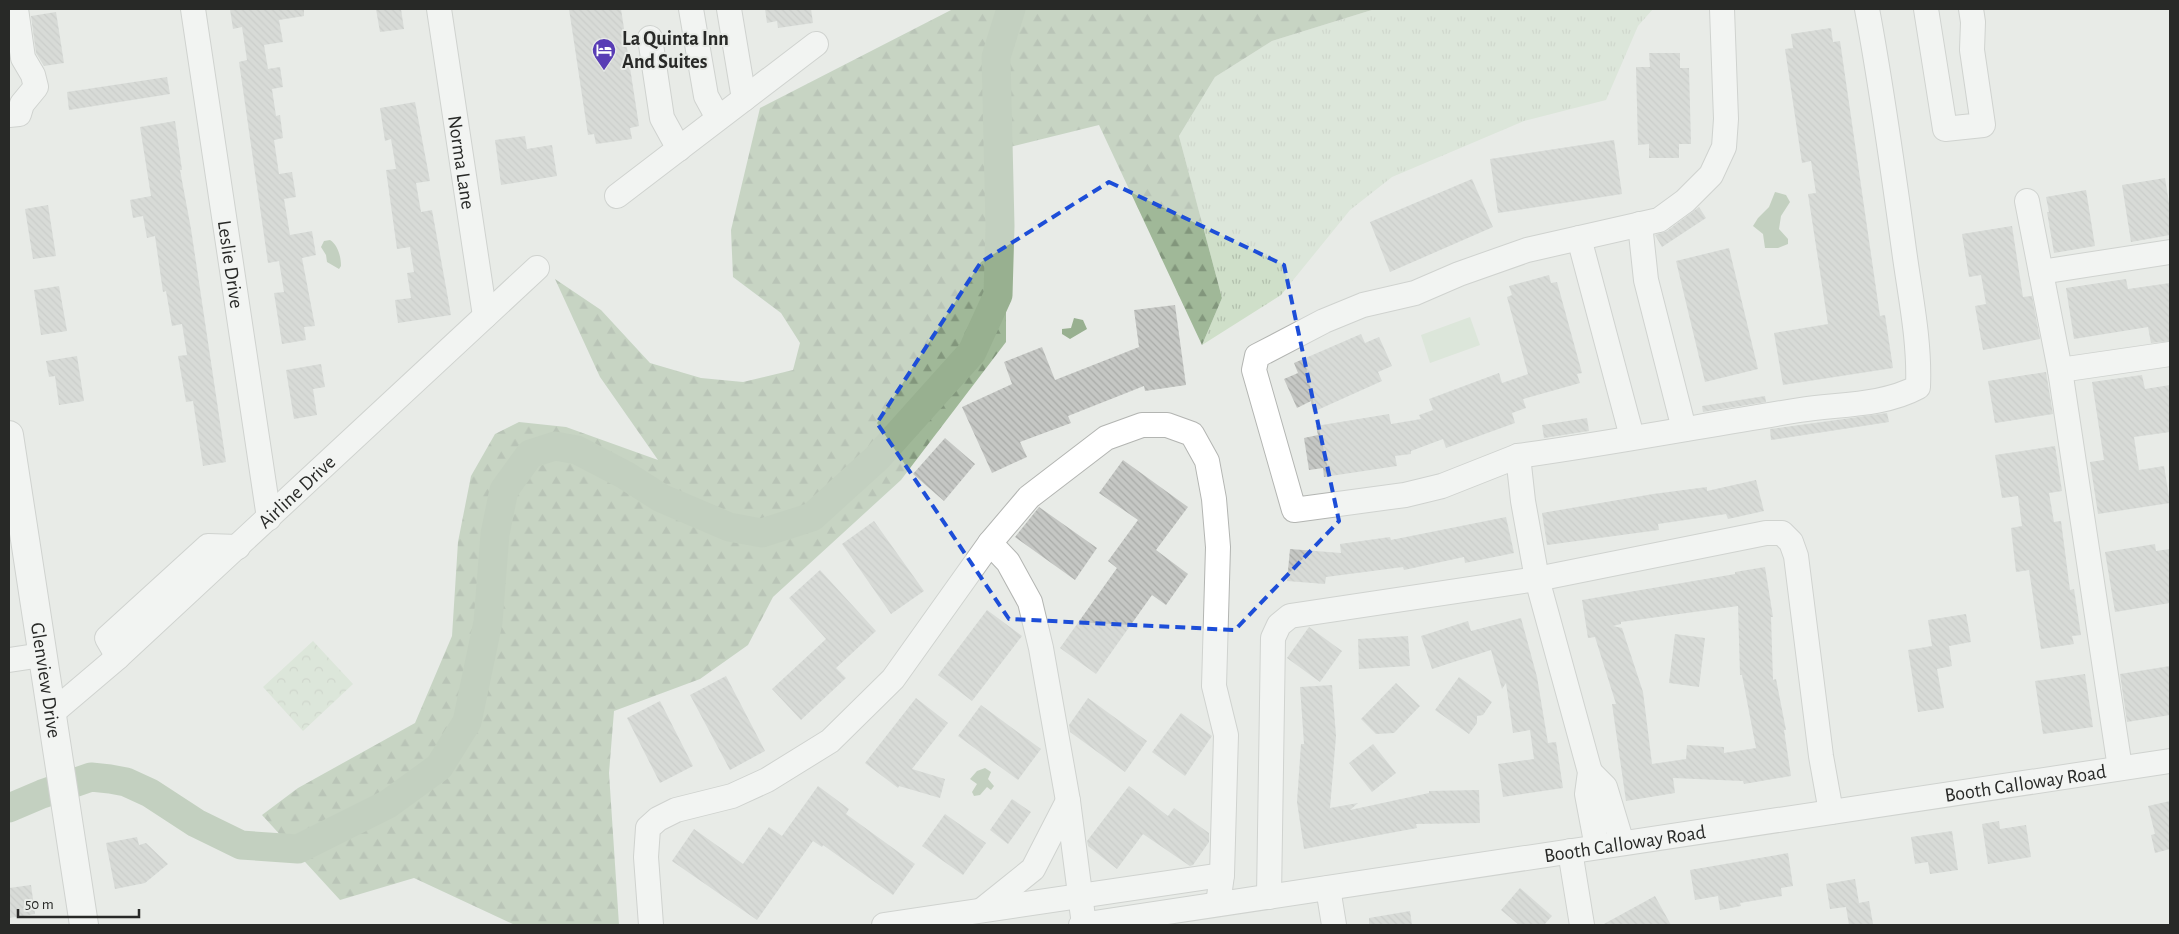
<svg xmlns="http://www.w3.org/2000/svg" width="2179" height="934" viewBox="0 0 2179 934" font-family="'Alegreya Sans',sans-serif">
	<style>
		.grass { fill: url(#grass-tufts) }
		.forest { fill: url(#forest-firs) }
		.park { fill: url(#park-crowns) }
		.pitch { fill: #cfdfc9 }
		.water { fill: #98b090 }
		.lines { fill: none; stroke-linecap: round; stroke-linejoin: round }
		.river { stroke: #98b090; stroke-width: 29 }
		.building { fill: url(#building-back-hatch); fill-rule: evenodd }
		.minor-casing { stroke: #b3b5b2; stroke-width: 26 }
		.major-casing { stroke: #b3b5b2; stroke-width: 30 }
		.minor { stroke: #fff; stroke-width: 24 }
		.major { stroke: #fff; stroke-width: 28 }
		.marked { fill: none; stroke: #1d4ed8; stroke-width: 4; stroke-dasharray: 10 6; stroke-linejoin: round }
		.labels { text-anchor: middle; stroke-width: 4; stroke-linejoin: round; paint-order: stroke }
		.poi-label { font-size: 20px; font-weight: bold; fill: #282927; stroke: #e8ebe7; text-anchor: start }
		.street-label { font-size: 20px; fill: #282927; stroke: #e8ebe7 }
	</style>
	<defs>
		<pattern id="grass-tufts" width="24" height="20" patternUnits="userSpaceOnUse" patternTransform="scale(1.25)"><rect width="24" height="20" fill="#cfdfc9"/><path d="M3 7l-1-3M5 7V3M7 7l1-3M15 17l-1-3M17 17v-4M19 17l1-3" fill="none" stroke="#b2bfad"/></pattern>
		<pattern id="forest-firs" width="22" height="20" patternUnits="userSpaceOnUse" patternTransform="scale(1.25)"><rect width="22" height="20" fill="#a0b898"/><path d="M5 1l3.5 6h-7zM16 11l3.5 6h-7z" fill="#82967c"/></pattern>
		<pattern id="park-crowns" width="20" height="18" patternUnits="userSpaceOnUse" patternTransform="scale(1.25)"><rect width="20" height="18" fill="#cfdfc9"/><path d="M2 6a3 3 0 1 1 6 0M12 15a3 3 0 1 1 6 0" fill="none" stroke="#b2bfad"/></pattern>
		<pattern id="building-back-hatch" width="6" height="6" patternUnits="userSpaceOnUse" patternTransform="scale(1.25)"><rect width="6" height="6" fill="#c5c7c4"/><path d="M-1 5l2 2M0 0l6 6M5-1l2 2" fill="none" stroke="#a9aba8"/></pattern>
	</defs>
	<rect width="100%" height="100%" fill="#e8ebe7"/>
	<!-- grass -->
	<path class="grass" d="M1375,9H1653L1638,26L1606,100L1524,121L1392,177L1350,210L1281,295L1202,345L1222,298L1179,136L1215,77L1272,41Z"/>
	<!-- forest -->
	<path class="forest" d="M953,9H1375L1272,41L1215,77L1179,136L1222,298L1202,345L1099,125L1006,148V342L901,480L773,597L748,645L700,679L614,711L609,773L619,925H515L414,878L340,900L262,815L298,788L415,723L452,636L458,542L471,476L495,434L519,422L566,427L658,460L600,377L555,279L601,310L650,363L701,378L743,382L793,370L800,343L781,313L733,277L731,230L760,108Z"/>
	<!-- park -->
	<path class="park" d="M313,641L353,684L303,731L263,687Z"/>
	<!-- pitch -->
	<path class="pitch" d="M1470,317L1480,345L1430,363L1421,335Z"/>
	<!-- water -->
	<g class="water">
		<path d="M1775,192L1786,195L1790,202L1781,216L1779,229L1788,239V244L1778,248H1765L1763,234L1753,226L1758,218L1769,207Z"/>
		<path d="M330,240C338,245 341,257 341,266L339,269L327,262L326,255L321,247L324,241Z"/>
		<path d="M1074,318L1083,320L1087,329L1070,339L1062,334V329L1071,328Z"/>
		<path d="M985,768L991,772L988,779L994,786L991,790L987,787L980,795L974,796L972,792L977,784L970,779L977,771Z"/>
	</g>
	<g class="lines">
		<!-- river -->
		<path class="river" d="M9,808L42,794L91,777L110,779L126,782L150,793L196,823L241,845L298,849L388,804L439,767L467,722L488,622L495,534L504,490L530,454L555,446L577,450L625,475L661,498L729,527L762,533L812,517L877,458L972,352L998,295L1000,226L996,57L1011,9"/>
	</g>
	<!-- building -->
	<g class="building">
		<path d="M230,9H304V16L279,20L283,42L264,45L268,69L280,67L283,87L272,89L276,116L280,115L283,138L274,140L279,174L292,172L296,197L284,199L290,235L312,231L316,255L302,258L315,326L304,327L306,340L282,344L274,293L284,292L279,261L268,263L239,62L247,60L242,27L233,29Z"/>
		<path d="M376,9H401L404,29L380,32Z"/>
		<path d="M569,9H621L639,126L630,128L632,139L596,144L594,134L588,135Z"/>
		<path d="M765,9H811L813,23L778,28L777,21L767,23Z"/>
		<path d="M56,12L64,63L44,66L36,53L31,16Z"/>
		<path d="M1831,28L1833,42L1840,41L1880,316L1885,315L1893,368L1783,385L1774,333L1828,324L1808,194L1816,193L1811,161L1802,163L1785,49L1793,48L1791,34Z"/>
		<path d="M1649,53H1680V68H1689L1691,144H1679V158H1649V144L1638,145L1636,67H1650Z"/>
		<path d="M167,77L170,94L69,110L67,92Z"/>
		<path d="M415,102L430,181L416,183L421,212L432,210L451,315L398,323L395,300L411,298L407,273L414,272L410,247L397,249L386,170L396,169L391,139L385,141L380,108Z"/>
		<path d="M175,121L182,170H180L191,229L226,462L203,466L193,401L186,402L178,356L187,355L182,324L172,326L166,291L163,292L155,236L147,238L143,216L133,218L130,200L151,196L140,127Z"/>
		<path d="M525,136L527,149L552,145L557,176L501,185L495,140Z"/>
		<path d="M1614,140L1622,194L1498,213L1490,159Z"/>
		<path d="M2165,178L2170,210V235L2131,242L2122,185Z"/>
		<path d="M1472,179L1493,227L1390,272L1370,222Z"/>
		<path d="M2086,190L2095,246L2054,253L2047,212H2049L2046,197Z"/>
		<path d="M48,205L56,256L33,259L25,209Z"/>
		<path d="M1699,207L1706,218L1662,247L1655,235L1667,231Z"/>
		<path d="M2012,226L2023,297L2032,296L2040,339L1983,350L1975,306L1986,304L1981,275L1969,277L1962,234Z"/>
		<path d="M1729,248L1758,369L1705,382L1676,261Z"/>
		<path d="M1549,275L1551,283L1557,282L1582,373L1577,374L1580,383L1523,399L1526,408L1512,413L1515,423L1446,448L1443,439L1411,451V454L1395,456L1397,466L1324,477L1323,468L1309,470L1304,438L1318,435L1316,426L1389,414L1391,424L1421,419L1419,415L1433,410L1429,399L1499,373L1502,383L1528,374L1507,297L1512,295L1509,286Z"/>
		<path d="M2126,279L2128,289L2170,283V341L2151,343L2148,327L2074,339L2066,288Z"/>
		<path d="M59,286L67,331L41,335L34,290Z"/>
		<path d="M1175,305L1186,385L1145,391L1144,386L1068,416L1071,423L1020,442L1027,457L992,473L962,407L1012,384L1004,362L1042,347L1055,380L1139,347L1134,310Z"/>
		<path d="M1361,334L1365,343L1379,337L1392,366L1378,372L1382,381L1313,412L1311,401L1297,408L1284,379L1298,373L1294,363Z"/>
		<path d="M77,356L84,401L59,405L55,376L49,377L46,361Z"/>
		<path d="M321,364L325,387L313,389L317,415L294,419L286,370Z"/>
		<path d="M2046,372L2053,414L1995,423L1988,381Z"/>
		<path d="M2142,375L2145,389L2170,385V432L2134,437L2139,470L2164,466L2170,503L2098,514L2090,462L2104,460L2092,382Z"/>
		<path d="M1765,396L1766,402L1703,412L1702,406Z"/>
		<path d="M1887,413L1889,422L1771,440L1770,429Z"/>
		<path d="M1587,418L1589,431L1544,438L1542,425Z"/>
		<path d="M945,438L975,464L944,501L913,474Z"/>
		<path d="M2055,446L2062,491L2049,493L2054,522L2061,521L2070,590L2074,589L2081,635L2072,636L2074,644L2041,649L2029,570L2016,572L2011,528L2022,526L2018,496L2002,498L1995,455Z"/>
		<path d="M1123,460L1188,507L1156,550L1188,574L1166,605L1152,595L1096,674L1060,648L1117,568L1108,561L1138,520L1099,493Z"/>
		<path d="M1756,480L1764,511L1728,519L1726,514L1658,524L1659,530L1547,545L1542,513L1653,494L1707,487V491Z"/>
		<path d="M1039,507L1097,548L1075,580L1015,537Z"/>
		<path d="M1506,517L1514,553L1465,563L1464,557L1404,570L1403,567L1326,577L1325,584L1287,581L1290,549L1341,553L1340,544L1390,537L1391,540Z"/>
		<path d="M874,521L924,591L891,614L842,544Z"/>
		<path d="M2155,544L2156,551L2170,549V603L2115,612L2105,552Z"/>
		<path d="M1765,567L1773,617H1771L1773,680L1776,679L1786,730H1784L1791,776L1744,784L1743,781L1673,778L1675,793L1626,801L1612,704H1616L1595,637L1588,638L1582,600L1735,574V572ZM1738,606L1740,675H1742L1756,748L1724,753V747L1687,745L1686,759L1652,764L1643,692L1622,628L1613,626L1621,624V622Z"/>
		<path d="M820,570L876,631L836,668L846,678L801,720L772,689L826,639L789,598Z"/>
		<path d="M987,610L1022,636L972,701L938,675Z"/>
		<path d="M1966,614L1971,642L1949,646L1952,666L1937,669L1944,708L1918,712L1908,650L1932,646L1928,620Z"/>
		<path d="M1521,618L1537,677L1548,743L1556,742L1563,788L1503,797L1498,764L1534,759L1530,730L1513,733L1506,683L1502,689L1491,650L1432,669L1421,636L1468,621L1471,631Z"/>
		<path d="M1309,627L1342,651L1320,682L1287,658Z"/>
		<path d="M1675,634L1705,638L1699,687L1669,683Z"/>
		<path d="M1408,636L1410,666L1359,669L1358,639Z"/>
		<path d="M2170,666V715L2127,722L2120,674Z"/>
		<path d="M2085,674L2093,727L2043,734L2035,681Z"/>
		<path d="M726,676L765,751L730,770L690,695Z"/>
		<path d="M1459,677L1492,702L1483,715L1477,716V723L1469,734L1435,710Z"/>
		<path d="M1396,683L1420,706L1394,733L1376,734L1361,719Z"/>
		<path d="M1332,685L1336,736L1330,808L1358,803L1350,810L1429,793V791L1479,790L1480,823L1416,824L1417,828L1304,849L1297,802L1301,744H1304L1300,687Z"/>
		<path d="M916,698L948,723L912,769L945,779L940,798L899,786L898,788L865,763Z"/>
		<path d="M1088,698L1147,741L1125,772L1070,732L1069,725Z"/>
		<path d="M660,701L693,766L660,783L627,718Z"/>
		<path d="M981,705L1041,749L1018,780L958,736Z"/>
		<path d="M1181,713L1212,736L1185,776L1152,752Z"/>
		<path d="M1373,744L1396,773L1372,792L1349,763Z"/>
		<path d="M818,786L849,809L846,814L915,864L893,895L823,845L822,847L813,841L757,920L672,861L694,829L743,864L769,827L782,836Z"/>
		<path d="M1129,786L1168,816L1174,808L1209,833V842L1193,865L1190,866L1143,834L1117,869L1088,846L1087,841Z"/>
		<path d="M1012,799L1031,812L1008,844L990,830Z"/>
		<path d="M2170,801V849L2155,853L2151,835L2155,834L2148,806Z"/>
		<path d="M945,814L986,843L963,875L922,846Z"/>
		<path d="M1999,821L2000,829L2026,825L2031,857L1988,864L1982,824Z"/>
		<path d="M1952,831L1958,870L1930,874L1928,862L1915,864L1911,837Z"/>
		<path d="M137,837L139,845L146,843L168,864L145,883L115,889L106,843Z"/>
		<path d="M1788,853L1793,886L1781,888L1782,896L1740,903L1741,906L1720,910L1718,896L1695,900L1690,870Z"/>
		<path d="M1855,879L1859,903L1869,901L1873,924L1849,925L1846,907L1830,909L1826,884Z"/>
		<path d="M31,885L35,914L9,918V888Z"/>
		<path d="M1520,888L1552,916L1544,925H1519L1501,910Z"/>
		<path d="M1655,896L1671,925H1602Z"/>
		<path d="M1410,911L1412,925H1369V918Z"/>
	</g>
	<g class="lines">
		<!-- minor casing -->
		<g class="minor-casing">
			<g id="minor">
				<path id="s1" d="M193,9L269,518"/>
				<path id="s2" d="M439,9L485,316"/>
				<path d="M691,9L706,96L718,118"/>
				<path d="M729,9L744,99"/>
				<path d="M1926,9L1945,129L1983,125L1972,50L1973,22L1971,9"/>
				<path d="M650,38L662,118L679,149"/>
				<path d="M9,115L19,114L22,104L36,87L33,75L23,58L16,9"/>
				<path d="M617,196L816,44"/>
				<path d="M2027,201L2060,370L2120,768"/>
				<path d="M1640,224L1646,280L1684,429"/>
				<path d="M1579,238L1632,437"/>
				<path d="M2041,272L2170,252"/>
				<path d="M2060,370L2170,354"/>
				<path d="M1518,456C1612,443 1706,425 1800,410C1838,404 1883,406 1918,387C1920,341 1910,295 1904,250C1893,169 1882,89 1867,9"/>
				<path d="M990,543L1008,562L1030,602L1041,648L1068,801L1084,925"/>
				<path d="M118,657L107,638L208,546L238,547"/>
				<path d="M9,660L42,655"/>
				<path id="s3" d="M52,713L118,657L537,268"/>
				<path d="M1590,772L1605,787L1622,843"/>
				<path d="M1597,847L1587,794L1590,772L1537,579L1523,501L1518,456L1442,486L1405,495L1294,510L1254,370L1257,356L1324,321L1363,305L1415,293L1459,274L1527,250L1659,220L1685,201L1711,175L1724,147L1726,119L1722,9"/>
				<path d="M1570,851L1582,925"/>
				<path d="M1328,888L1334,925"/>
				<path d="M1269,897L1273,638L1279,625L1290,616L1537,579L1766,533H1782L1791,542L1796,556L1821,756L1831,812"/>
				<path d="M982,910L1033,869L1068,801"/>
				<path d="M651,925L646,857L648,828L658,819L676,810L732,796L767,780L830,741L893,679L990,543L1029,497L1106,438L1142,425H1167L1192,434L1207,461L1214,499L1218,547L1214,686L1226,735L1222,875L1218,904"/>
				<path d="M884,925L1222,875"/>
				<path id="s4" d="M1081,925L2170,761"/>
			</g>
		</g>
		<!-- major casing -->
		<g class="major-casing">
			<g id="major">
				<path id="s5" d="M9,435L84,925"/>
			</g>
		</g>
		<!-- minor -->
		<use href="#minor" class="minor"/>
		<!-- major -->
		<use href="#major" class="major"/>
	</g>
	<!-- marked area -->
	<path d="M0 0H2179V934H0ZM1109,182L1284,265L1339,521L1235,630L1009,619L877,423L981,262Z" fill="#e8ebe7" fill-opacity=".55" fill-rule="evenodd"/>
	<path class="marked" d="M1109,182L1284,265L1339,521L1235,630L1009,619L877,423L981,262Z"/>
	<!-- icons -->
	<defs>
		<g id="hotel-pin" transform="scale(1.25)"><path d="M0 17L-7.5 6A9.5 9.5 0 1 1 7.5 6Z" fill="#593db5" stroke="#e8ebe7"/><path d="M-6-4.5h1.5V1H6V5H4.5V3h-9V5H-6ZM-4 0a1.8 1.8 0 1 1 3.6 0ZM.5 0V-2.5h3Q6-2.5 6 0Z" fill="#fff"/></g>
	</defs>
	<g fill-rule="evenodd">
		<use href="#hotel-pin" x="604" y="50"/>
	</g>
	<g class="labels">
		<!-- poi labels -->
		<g class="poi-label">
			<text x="622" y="45">La Quinta Inn<tspan x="622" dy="23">And Suites</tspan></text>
		</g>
		<!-- street labels -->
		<g class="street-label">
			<text dy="7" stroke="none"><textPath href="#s2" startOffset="155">Norma Lane</textPath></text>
			<text dy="7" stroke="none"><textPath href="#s1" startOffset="258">Leslie Drive</textPath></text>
			<text dy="7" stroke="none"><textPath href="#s3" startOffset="330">Airline Drive</textPath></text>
			<text dy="7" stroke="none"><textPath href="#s5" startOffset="248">Glenview Drive</textPath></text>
			<text dy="7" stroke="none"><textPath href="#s4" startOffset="955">Booth Calloway Road</textPath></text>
			<text dy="7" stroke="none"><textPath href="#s4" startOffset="550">Booth Calloway Road</textPath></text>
		</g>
	</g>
	<!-- border -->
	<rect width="2179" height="934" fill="none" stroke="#282927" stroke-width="20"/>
	<!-- scale -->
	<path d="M18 909v8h121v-8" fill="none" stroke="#282927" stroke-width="2.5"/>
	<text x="25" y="909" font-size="15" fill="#282927" stroke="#e8ebe7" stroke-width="4" paint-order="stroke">50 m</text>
</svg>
